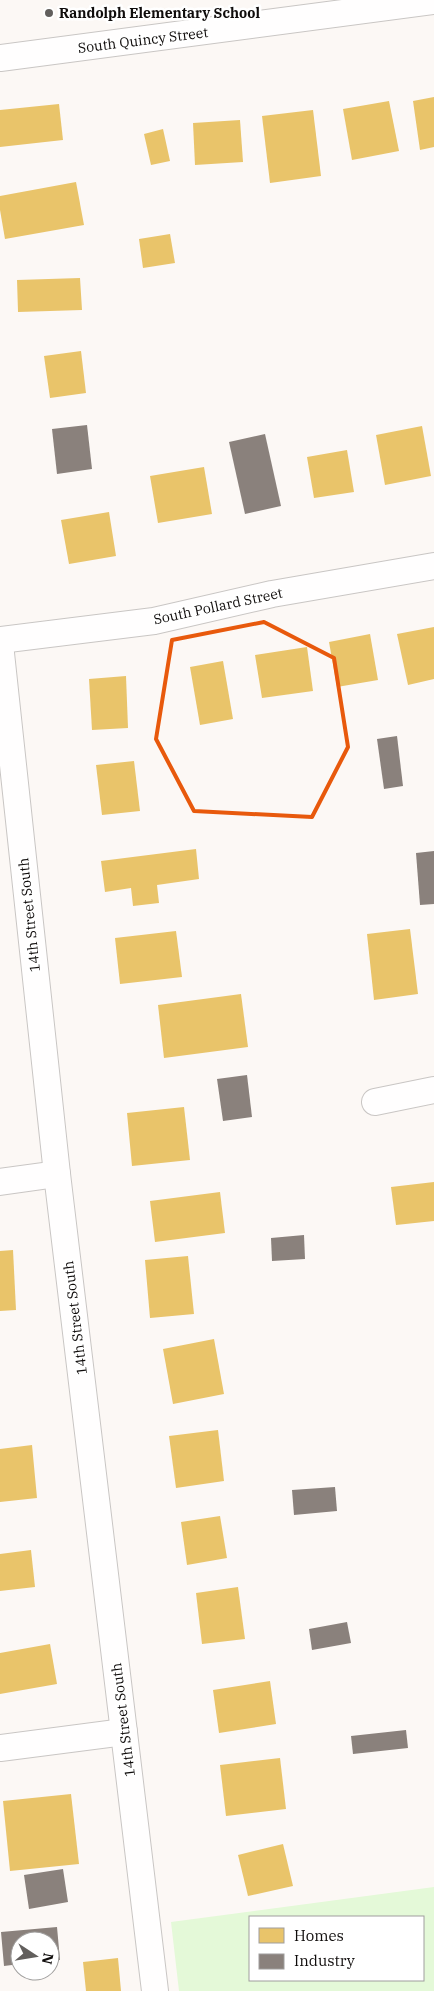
<svg xmlns="http://www.w3.org/2000/svg" width="434" height="1991" viewBox="0 0 434 1991" font-family="'IBM Plex Serif',serif">
	<style>
		.green { fill: #e4f9d8; fill-rule: evenodd }
		.homes { fill: #e9c46a }
		.industry { fill: #8a817c }
		.lines { fill: none; stroke-linecap: round; stroke-linejoin: round }
		.street-casing { stroke: #c9c6c4; stroke-width: 28 }
		.street { stroke: #fffefe; stroke-width: 26 }
		.marked { fill: none; stroke: #e8590c; stroke-width: 4; stroke-linejoin: round }
		.poi-dot { fill: #625f5d; stroke: #fff; stroke-width: 2 }
		.labels { text-anchor: middle; stroke-width: 5; stroke-linejoin: round; paint-order: stroke }
		.poi-label { font-size: 14px; font-weight: bold; fill: #0f0c0b; stroke: #fff; text-anchor: start }
		.street-label { font-size: 14px; fill: #0f0c0b; stroke: #fff }
	</style>
	<rect width="100%" height="100%" fill="#fcf8f5"/>
	<!-- green -->
	<path class="green" d="M434,1887V1991H179L171,1922ZM250,1917H423V1980H250Z"/>
	<!-- homes -->
	<g class="homes">
		<path d="M434,97V147L420,150L413,101Z"/>
		<path d="M389,101L399,151L352,160L343,109Z"/>
		<path d="M59,104L63,140L0,147V110Z"/>
		<path d="M313,110L321,176L270,183L262,116Z"/>
		<path d="M240,120L243,162L195,165L193,123Z"/>
		<path d="M163,129L170,161L151,165L144,134Z"/>
		<path d="M76,182L84,225L5,239L0,210V196Z"/>
		<path d="M170,234L175,263L143,268L139,239Z"/>
		<path d="M80,278L82,310L18,312L17,280Z"/>
		<path d="M81,351L86,393L50,398L44,356Z"/>
		<path d="M422,426L431,476L385,485L376,435Z"/>
		<path d="M347,450L354,492L314,498L307,457Z"/>
		<path d="M204,467L212,514L158,523L150,476Z"/>
		<path d="M109,512L116,556L69,564L61,520Z"/>
		<path d="M434,627V679L408,685L397,634Z"/>
		<path d="M370,634L378,680L337,687L329,642Z"/>
		<path d="M307,647L313,691L262,698L255,655Z"/>
		<path d="M223,661L233,719L200,725L190,667Z"/>
		<path d="M126,676L128,728L92,730L89,679Z"/>
		<path d="M134,761L140,811L102,815L96,765Z"/>
		<path d="M196,849L199,879L157,885L159,903L133,906L131,888L105,892L101,861Z"/>
		<path d="M410,929L418,994L374,1000L367,934Z"/>
		<path d="M176,931L182,977L120,984L115,938Z"/>
		<path d="M241,994L248,1047L164,1058L158,1005Z"/>
		<path d="M184,1107L190,1160L132,1166L127,1113Z"/>
		<path d="M434,1182V1221L396,1225L391,1187Z"/>
		<path d="M220,1192L225,1233L155,1242L150,1201Z"/>
		<path d="M13,1250L16,1310L0,1311V1251Z"/>
		<path d="M188,1256L194,1314L150,1318L145,1260Z"/>
		<path d="M214,1339L224,1394L173,1404L163,1349Z"/>
		<path d="M218,1430L224,1481L176,1488L169,1436Z"/>
		<path d="M32,1445L37,1498L0,1502V1449Z"/>
		<path d="M220,1516L227,1558L187,1565L181,1522Z"/>
		<path d="M31,1550L35,1587L0,1591V1554Z"/>
		<path d="M238,1587L245,1639L202,1644L196,1593Z"/>
		<path d="M50,1644L57,1684L0,1694V1653Z"/>
		<path d="M270,1681L276,1724L219,1733L213,1690Z"/>
		<path d="M280,1758L286,1809L226,1816L220,1765Z"/>
		<path d="M71,1794L79,1864L10,1871L3,1801Z"/>
		<path d="M283,1844L293,1886L248,1896L238,1855Z"/>
		<path d="M118,1958L121,1991H86L83,1962Z"/>
	</g>
	<!-- industry -->
	<g class="industry">
		<path d="M87,425L92,469L57,474L52,429Z"/>
		<path d="M265,434L281,506L245,514L229,442Z"/>
		<path d="M397,736L403,786L384,789L377,739Z"/>
		<path d="M434,851V904L420,905L416,853Z"/>
		<path d="M247,1075L252,1117L223,1121L217,1079Z"/>
		<path d="M304,1235L305,1259L272,1261L271,1238Z"/>
		<path d="M335,1487L337,1511L294,1515L292,1490Z"/>
		<path d="M347,1622L351,1643L312,1650L309,1629Z"/>
		<path d="M406,1730L408,1748L353,1754L351,1736Z"/>
		<path d="M63,1869L68,1902L29,1909L24,1875Z"/>
		<path d="M57,1927L60,1960L50,1961V1941H20V1964L4,1966L1,1932Z"/>
	</g>
	<g class="lines">
		<!-- street casing -->
		<g class="street-casing">
			<g id="street">
				<path d="M0,58L434,1"/>
				<path d="M0,640L154,621L272,594L434,566"/>
				<path d="M0,644L57,1174L155,1991"/>
				<path d="M375,1102L434,1090"/>
				<path d="M0,1182L57,1174"/>
				<path d="M0,1748L124,1732"/>
			</g>
		</g>
		<!-- street -->
		<use href="#street" class="street"/>
	</g>
	<!-- marked area -->
	<path class="marked" d="M264,622L334,658L348,747L312,817L194,811L156,739L172,640Z"/>
	<!-- markers -->
	<circle class="poi-dot" cx="49" cy="13" r="5"/>
	<g class="labels">
		<!-- poi labels -->
		<g class="poi-label">
			<text x="59" y="18">Randolph Elementary School</text>
		</g>
		<!-- street labels -->
		<g class="street-label">
			<text transform="translate(143 40) rotate(-7)" y="5">South Quincy Street</text>
			<text transform="translate(218 606) rotate(-12)" y="5">South Pollard Street</text>
			<text transform="translate(29 915) rotate(-96)" y="5">14th Street South</text>
			<text transform="translate(75 1318) rotate(-97)" y="5">14th Street South</text>
			<text transform="translate(123 1720) rotate(-97)" y="5">14th Street South</text>
		</g>
	</g>
	<!-- legend -->
	<rect x="249" y="1916" width="175" height="65" fill="#ffffff" stroke="#9f9e9d"/>
	<rect x="259" y="1928" width="25" height="15" fill="#e9c46a" stroke="#9f9e9d"/>
	<text x="294" y="1941" font-size="15" fill="#0f0c0b">Homes</text>
	<rect x="259" y="1954" width="25" height="15" fill="#8a817c" stroke="#9f9e9d"/>
	<text x="294" y="1966" font-size="15" fill="#0f0c0b">Industry</text>
	<!-- north arrow -->
	<g transform="translate(35 1956) rotate(102)"><circle r="24" fill="#ffffff" stroke="#9f9e9d"/>
	<path d="M0-4L9 19L0 12L-9 19Z" fill="#625f5d"/>
	<text y="-8" font-size="14" font-weight="bold" text-anchor="middle" fill="#0f0c0b">N</text>
	</g>
</svg>
